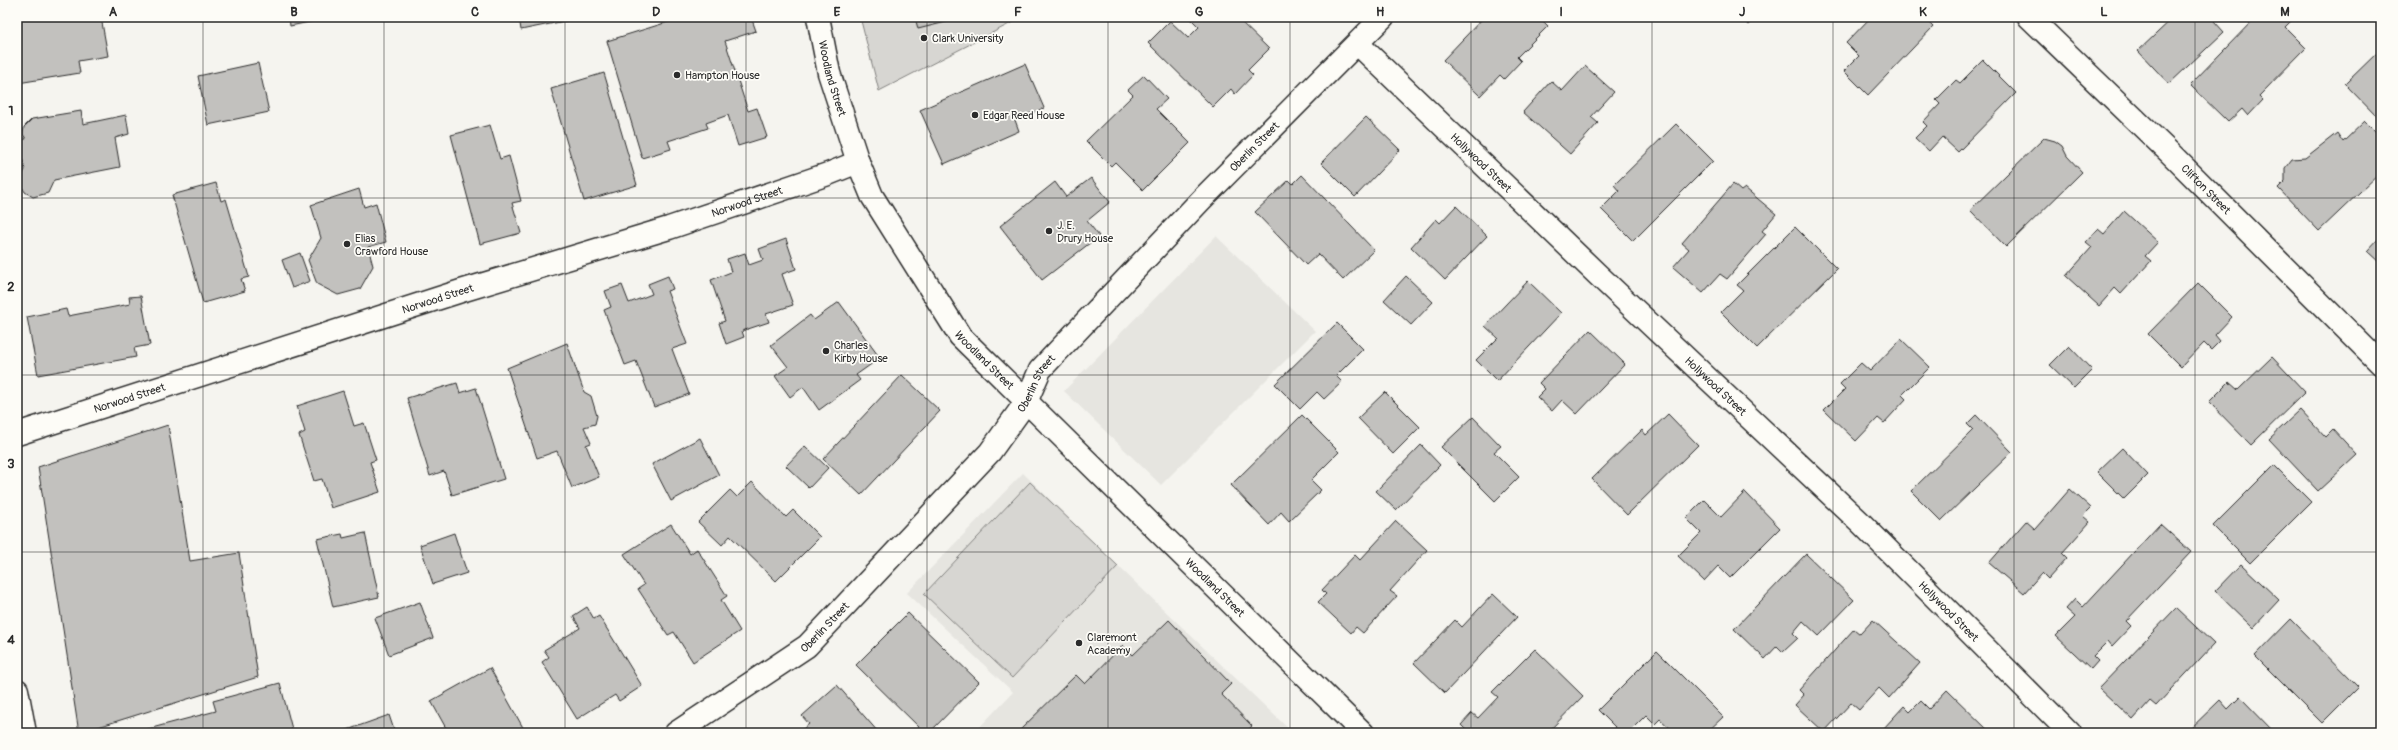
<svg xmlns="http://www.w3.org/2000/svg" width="2398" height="750" viewBox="0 0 2398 750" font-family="Pangolin,sans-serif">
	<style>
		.built { fill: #e6e5e0 }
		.green { fill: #d7d6d2; stroke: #81807e }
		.building { fill: #c2c1be; stroke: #2b2b2b }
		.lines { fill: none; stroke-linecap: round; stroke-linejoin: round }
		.minor-casing { stroke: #2b2b2b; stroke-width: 25 }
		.primary-casing { stroke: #2b2b2b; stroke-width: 25 }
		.minor { stroke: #fdfcf7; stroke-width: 22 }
		.primary { stroke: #fdfcf7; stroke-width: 22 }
		.grid { fill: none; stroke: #2b2b2b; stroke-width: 1; stroke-opacity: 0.55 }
		.poi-dot { fill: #2b2b2b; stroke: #fdfcf7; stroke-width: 1.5 }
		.labels { text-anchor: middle; stroke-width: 3.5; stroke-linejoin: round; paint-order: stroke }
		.poi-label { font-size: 11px; fill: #2b2b2b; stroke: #fdfcf7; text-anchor: start }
		.street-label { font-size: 11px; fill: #2b2b2b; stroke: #fdfcf7 }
		.neatline { fill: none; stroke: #2b2b2b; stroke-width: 1.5 }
		.grid-label { font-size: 13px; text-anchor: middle; font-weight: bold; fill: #2b2b2b }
	</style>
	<rect width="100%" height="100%" fill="#f5f4ef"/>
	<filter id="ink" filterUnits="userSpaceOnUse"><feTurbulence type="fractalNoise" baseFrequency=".025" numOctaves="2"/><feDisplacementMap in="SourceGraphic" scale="8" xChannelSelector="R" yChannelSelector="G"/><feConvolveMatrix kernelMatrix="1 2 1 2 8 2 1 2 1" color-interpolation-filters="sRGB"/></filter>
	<g filter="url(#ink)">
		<!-- built -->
		<g class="built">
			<path d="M1216,236L1315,331L1161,485L1064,391Z"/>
			<path d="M1023,473L1118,566L1293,733H974L1013,692L907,593Z"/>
		</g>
		<!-- green -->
		<g class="green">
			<path d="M860,17H1023L879,91Z"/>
			<path d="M1030,482L1118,566L1012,678L924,594Z"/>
		</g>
		<!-- building -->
		<g class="building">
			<path d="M17,17H101L108,56L78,61L80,73L18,83Z"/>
			<path d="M289,17H328L329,18L290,26Z"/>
			<path d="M519,17H584L521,30Z"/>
			<path d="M684,17H751L756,31L725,41L748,111L757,108L767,137L738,146L728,115L706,123L708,128L668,141L671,149L642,158L607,41Z"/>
			<path d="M915,17H966L918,29Z"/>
			<path d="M1189,17H1236L1269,49L1248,70L1253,75L1235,94L1231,89L1213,107L1148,43L1170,21L1188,38L1199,27Z"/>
			<path d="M1484,17H1539L1548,26L1517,57L1521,61L1504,79L1500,75L1480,96L1443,60Z"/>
			<path d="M1740,17H1756L1748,25Z"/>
			<path d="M1871,17H1923L1933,27L1868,95L1844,71L1859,56L1846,43Z"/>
			<path d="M2174,17H2218L2214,21L2224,32L2169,84L2138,51Z"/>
			<path d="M2256,17H2295L2285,27L2306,48L2259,96L2263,100L2248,116L2242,109L2228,122L2190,85Z"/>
			<path d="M2381,49V121L2345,84Z"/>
			<path d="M1983,60L2016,93L1958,152L1942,137L1929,151L1915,138L1927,126L1923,122L1940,104L1936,100L1956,80L1960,83Z"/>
			<path d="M258,63L269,112L208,125L198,76Z"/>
			<path d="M1025,64L1044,108L1015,120L1019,131L944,164L920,110Z"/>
			<path d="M1585,66L1614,92L1591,117L1598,123L1570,154L1523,112L1551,81L1562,91Z"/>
			<path d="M604,73L637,185L584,201L551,89Z"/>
			<path d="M1144,75L1167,99L1156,109L1190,143L1143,190L1115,162L1111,166L1086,141L1133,95L1128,90Z"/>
			<path d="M81,111L83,124L126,115L129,134L115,138L120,167L54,180L48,193L33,197L25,192L21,185V177L25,170L18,140L26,139L23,134L24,127L32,119Z"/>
			<path d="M1366,117L1400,150L1355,197L1321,163Z"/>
			<path d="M2365,121L2381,137V172L2319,231L2278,188L2285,181V168L2292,159L2305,158L2337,133L2343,142Z"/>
			<path d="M1676,124L1713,161L1633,241L1601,209L1619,191L1614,185Z"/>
			<path d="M490,125L500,159L509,156L521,201L512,203L521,233L480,244L451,135Z"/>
			<path d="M2044,138L2055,141L2062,146L2067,156L2082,172L2006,247L1970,210Z"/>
			<path d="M1302,175L1374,250L1343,280L1318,254L1306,265L1255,212L1289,180L1293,184Z"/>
			<path d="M1091,178L1110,202L1087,221L1099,236L1042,280L1000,226L1055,182L1066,197Z"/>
			<path d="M216,183L221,201L226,199L249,277L241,279L245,291L203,303L172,195Z"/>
			<path d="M1733,184L1741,191L1745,188L1776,214L1762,231L1766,234L1727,279L1720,274L1703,293L1673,267L1689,249L1682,243Z"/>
			<path d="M359,189L364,207L376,203L386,242L368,247L373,266L360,289L338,295L317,284L308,260L321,238L311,205Z"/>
			<path d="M1456,206L1487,236L1445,280L1411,247L1436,219L1440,223Z"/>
			<path d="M2124,211L2158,242L2145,256L2151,261L2121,294L2115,288L2099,306L2066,276L2092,247L2086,242L2098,229L2104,234Z"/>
			<path d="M1795,227L1837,269L1757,348L1721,312L1743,290L1737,285Z"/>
			<path d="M2381,236V264L2367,251Z"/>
			<path d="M786,239L796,269L782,274L793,305L766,314L769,322L742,331L744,337L726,344L719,323L725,321L711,280L731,272L727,259L745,253L749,265L763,260L759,249Z"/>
			<path d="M300,253L310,281L292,288L282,260Z"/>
			<path d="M668,276L673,289L667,291L687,344L672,349L689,394L654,407L636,361L625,365L604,310L611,307L605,291L622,285L629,303L652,294L648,284Z"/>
			<path d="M1406,276L1433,302L1411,325L1384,300Z"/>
			<path d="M1528,281L1561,313L1497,381L1476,360L1498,338L1485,326Z"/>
			<path d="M2198,283L2232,317L2215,335L2220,341L2211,350L2204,343L2181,367L2148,334Z"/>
			<path d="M141,296L150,345L134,348L136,357L38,375L27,317L66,309L68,316L130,304L129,297Z"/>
			<path d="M839,302L880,358L856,375L860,380L819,410L803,387L790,397L775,376L788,367L771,345L810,315L814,320Z"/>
			<path d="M1337,323L1363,349L1336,376L1342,382L1324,399L1317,392L1300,409L1275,384Z"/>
			<path d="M1590,330L1625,364L1577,414L1562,400L1552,411L1537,397L1545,389L1539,383Z"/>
			<path d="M1901,339L1930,367L1902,395L1906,399L1884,423L1878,418L1856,441L1824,410L1845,389L1840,384L1861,363L1870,371Z"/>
			<path d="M567,343L584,392L591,396L597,416L595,424L584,427L591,443L586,445L599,477L572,488L557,451L537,458L507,368Z"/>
			<path d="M2069,346L2092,370L2074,388L2050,365Z"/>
			<path d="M2272,357L2305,392L2251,445L2209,402L2229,382L2238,390Z"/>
			<path d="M902,375L940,411L861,495L823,459Z"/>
			<path d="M457,383L460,393L476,388L504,479L452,495L444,471L430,476L407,398Z"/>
			<path d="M343,391L354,426L364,423L376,460L370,462L380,492L331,508L322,479L314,481L299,435L305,432L297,406Z"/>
			<path d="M1385,392L1420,427L1393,454L1358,418Z"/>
			<path d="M2300,410L2325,437L2333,429L2357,455L2318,491L2269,439Z"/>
			<path d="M1668,414L1698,445L1627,515L1592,479L1642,430L1646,435Z"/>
			<path d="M1302,415L1339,452L1311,480L1321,490L1289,521L1281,512L1269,525L1231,485Z"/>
			<path d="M1976,415L2012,452L1941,521L1911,491L1973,430L1967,424Z"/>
			<path d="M1473,417L1501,446L1494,452L1519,477L1495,501L1441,447Z"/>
			<path d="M168,425L190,561L239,553L258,677L79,733L38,467Z"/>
			<path d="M700,438L719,475L671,501L652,464Z"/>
			<path d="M1421,445L1440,465L1396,510L1376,491Z"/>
			<path d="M805,446L828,468L809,488L786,466Z"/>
			<path d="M2122,448L2148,475L2124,499L2097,472Z"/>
			<path d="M2274,465L2311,502L2250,563L2213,526Z"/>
			<path d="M752,482L786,517L793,510L820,537L776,581L730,536L722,545L698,522L730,490L737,497Z"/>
			<path d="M2070,489L2091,508L2083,516L2090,522L2062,553L2067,558L2048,579L2042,573L2024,593L1989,563L2026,521L2035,529Z"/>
			<path d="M1745,492L1780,528L1730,578L1718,566L1704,581L1678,556L1701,533L1686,518L1704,500L1721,517Z"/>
			<path d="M1396,521L1427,550L1390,591L1397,596L1363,633L1356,627L1351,633L1318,602L1326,594L1322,590L1355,555L1360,560Z"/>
			<path d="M671,524L690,554L697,549L727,596L721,600L740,631L693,662L674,632L668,635L638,589L644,585L624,554Z"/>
			<path d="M2160,524L2191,552L2126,621L2131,626L2112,646L2108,641L2093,656L2098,661L2091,669L2056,636L2075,617L2066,609L2075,599L2083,607Z"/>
			<path d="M365,533L379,597L333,607L317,539L342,534L343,538Z"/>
			<path d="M454,533L467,573L433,584L420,545Z"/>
			<path d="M1806,554L1854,600L1819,636L1803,621L1793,633L1798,638L1783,652L1777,646L1765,659L1734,629Z"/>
			<path d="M2241,564L2279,600L2253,628L2215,591Z"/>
			<path d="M1493,594L1517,617L1445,693L1414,663L1455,620L1462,627Z"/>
			<path d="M420,602L433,638L389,655L375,618Z"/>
			<path d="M587,607L594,619L599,616L642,686L619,701L615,695L577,719L542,662L549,657L544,650L580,628L573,616Z"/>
			<path d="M2176,608L2214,644L2156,706L2150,701L2133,720L2099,688Z"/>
			<path d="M908,613L979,682L929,733H925L856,665Z"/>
			<path d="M2291,619L2358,687L2322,723L2255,656Z"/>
			<path d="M1169,620L1231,684L1221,694L1252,726L1245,733H1017L1076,675L1085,684L1123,645L1133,655Z"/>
			<path d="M1873,620L1920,663L1889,698L1879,688L1859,710L1851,703L1824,732L1795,705L1804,695L1799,690L1854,629L1860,634Z"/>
			<path d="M1535,649L1583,696L1547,733H1469L1461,725L1472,713L1478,718L1498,697L1492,692Z"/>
			<path d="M1657,651L1723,717L1706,733H1669L1672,730L1660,719L1655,724L1646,715L1628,733H1621L1598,710Z"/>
			<path d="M490,668L526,733H442L447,730L431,701Z"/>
			<path d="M280,683L293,733H133L216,711L213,701Z"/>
			<path d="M837,685L879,733H798L809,724L802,716Z"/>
			<path d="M1947,690L1991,733H1886L1883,729L1904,706L1910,712L1921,701L1929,709Z"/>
			<path d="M2240,697L2275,733H2186L2220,700L2228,709Z"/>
			<path d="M389,715L395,733H339Z"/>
		</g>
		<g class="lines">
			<!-- minor casing -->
			<g class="minor-casing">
				<g id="minor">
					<path id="s1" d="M818,17L829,73L858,162L872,196L960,336L1363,733"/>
					<path id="s2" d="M2029,17L2170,153L2381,364"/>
					<path id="s3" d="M1358,44L1598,275L1861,523L2070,733"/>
					<path id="s4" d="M17,434L461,291L669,228L828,174L858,162"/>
					<path id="s5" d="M676,733L807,646L990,452L1026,402L1040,370L1202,199L1383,17"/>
				</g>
			</g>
			<!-- primary casing -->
			<g class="primary-casing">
				<path id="primary" d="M17,690L25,733"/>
			</g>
			<!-- minor -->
			<use href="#minor" class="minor"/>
			<!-- primary -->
			<use href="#primary" class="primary"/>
		</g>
	</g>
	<!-- grid -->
	<path class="grid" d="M203,17V733M384,17V733M565,17V733M746,17V733M927,17V733M1108,17V733M1290,17V733M1471,17V733M1652,17V733M1833,17V733M2014,17V733M2195,17V733M17,198H2381M17,375H2381M17,552H2381"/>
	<!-- markers -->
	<g class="poi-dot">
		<circle cx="924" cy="38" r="4"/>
		<circle cx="677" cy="75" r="4"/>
		<circle cx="975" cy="115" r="4"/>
		<circle cx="1049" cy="231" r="4"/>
		<circle cx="347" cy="244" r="4"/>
		<circle cx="826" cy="351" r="4"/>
		<circle cx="1079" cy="643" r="4"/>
	</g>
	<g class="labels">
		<!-- poi labels -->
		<g class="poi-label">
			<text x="932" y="42">Clark University</text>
			<text x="685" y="79">Hampton House</text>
			<text x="983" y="119">Edgar Reed House</text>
			<text x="1057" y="229">J. E.<tspan x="1057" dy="13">Drury House</tspan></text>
			<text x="355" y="242">Elias<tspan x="355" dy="13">Crawford House</tspan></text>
			<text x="834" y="349">Charles<tspan x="834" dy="13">Kirby House</tspan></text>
			<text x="1087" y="641">Claremont<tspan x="1087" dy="13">Academy</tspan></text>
		</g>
		<!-- street labels -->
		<g class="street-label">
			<text dy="4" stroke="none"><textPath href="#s1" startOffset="63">Woodland Street</textPath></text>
			<text dy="4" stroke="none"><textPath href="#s5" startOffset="830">Oberlin Street</textPath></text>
			<text dy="4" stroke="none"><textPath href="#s3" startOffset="171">Hollywood Street</textPath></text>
			<text dy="4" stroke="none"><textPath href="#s2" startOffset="247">Clifton Street</textPath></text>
			<text dy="4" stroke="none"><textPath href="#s4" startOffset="766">Norwood Street</textPath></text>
			<text dy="4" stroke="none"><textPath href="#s4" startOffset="442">Norwood Street</textPath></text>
			<text dy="4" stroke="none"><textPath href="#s1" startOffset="387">Woodland Street</textPath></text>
			<text dy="4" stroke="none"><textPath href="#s5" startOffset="507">Oberlin Street</textPath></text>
			<text dy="4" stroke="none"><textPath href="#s3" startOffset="495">Hollywood Street</textPath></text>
			<text dy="4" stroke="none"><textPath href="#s4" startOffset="118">Norwood Street</textPath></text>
			<text dy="4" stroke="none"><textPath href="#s1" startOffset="711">Woodland Street</textPath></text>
			<text dy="4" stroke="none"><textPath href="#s3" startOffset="819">Hollywood Street</textPath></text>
			<text dy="4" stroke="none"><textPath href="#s5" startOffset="183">Oberlin Street</textPath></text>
		</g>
	</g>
	<!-- margin -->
	<rect width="2398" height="750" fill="none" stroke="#fdfcf7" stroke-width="44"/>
	<rect x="22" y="22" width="2354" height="706" class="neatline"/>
	<g class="grid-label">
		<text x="113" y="16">A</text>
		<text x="294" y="16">B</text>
		<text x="475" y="16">C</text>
		<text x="656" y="16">D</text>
		<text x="837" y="16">E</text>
		<text x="1018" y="16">F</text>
		<text x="1199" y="16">G</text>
		<text x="1380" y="16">H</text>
		<text x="1561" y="16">I</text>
		<text x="1742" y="16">J</text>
		<text x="1923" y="16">K</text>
		<text x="2104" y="16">L</text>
		<text x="2285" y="16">M</text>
		<text x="11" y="115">1</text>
		<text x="11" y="291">2</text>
		<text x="11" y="468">3</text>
		<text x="11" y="644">4</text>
	</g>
</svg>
